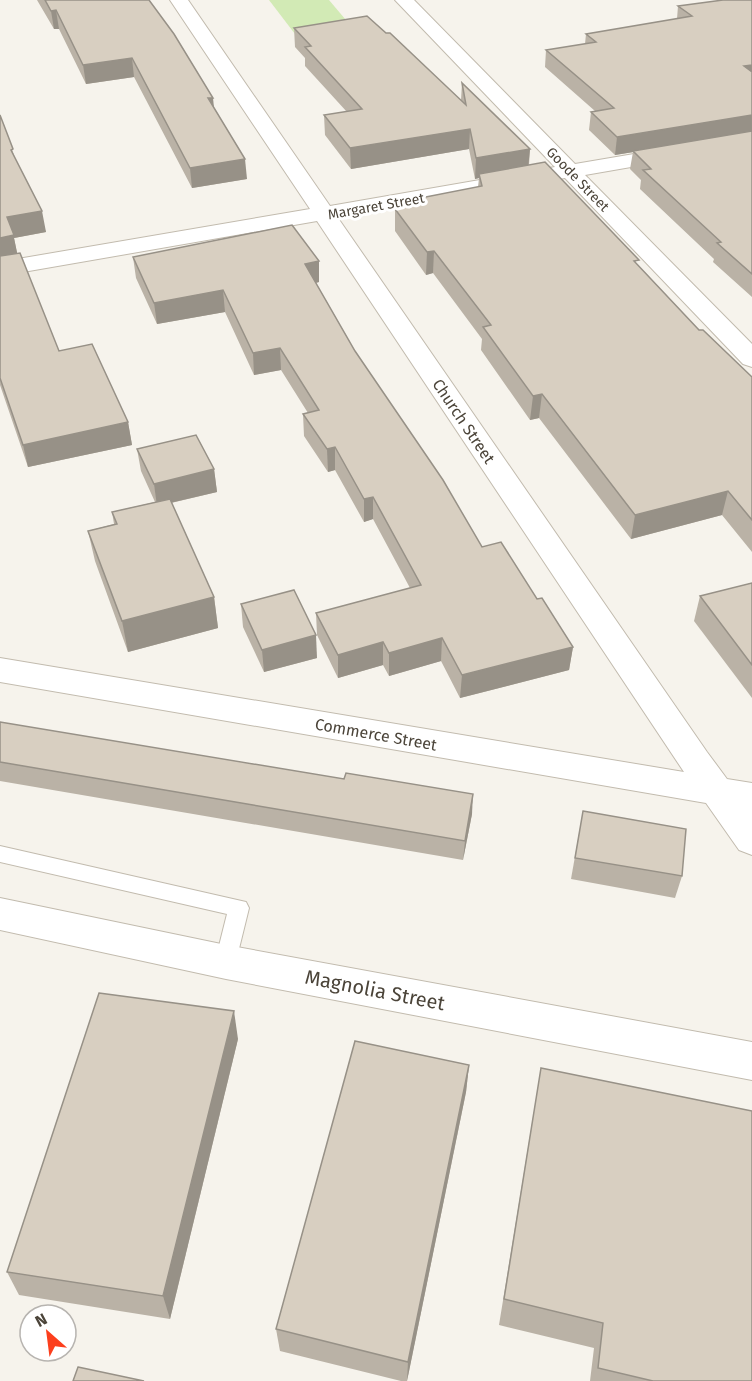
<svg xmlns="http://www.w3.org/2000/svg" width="752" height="1381" viewBox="0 0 752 1381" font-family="'Fira Sans',sans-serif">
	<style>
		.green { fill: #d2eab5 }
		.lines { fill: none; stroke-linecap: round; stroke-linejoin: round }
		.lane-casing { stroke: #c2bbae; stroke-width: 2 }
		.street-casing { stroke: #c2bbae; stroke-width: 2 }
		.lane { fill: #fff; fill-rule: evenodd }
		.street { fill: #fff; fill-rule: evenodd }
		.wall { fill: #bab2a6 }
		.shaded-wall { fill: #979187 }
		.building { fill: #d8cfc1; stroke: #979187; stroke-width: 1.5 }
		.labels { text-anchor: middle; stroke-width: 6; stroke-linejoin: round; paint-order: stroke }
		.far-street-label { font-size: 14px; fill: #4b4439; stroke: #fff }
		.street-label { font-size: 16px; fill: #4b4439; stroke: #fff }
		.near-street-label { font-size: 20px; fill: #4b4439; stroke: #fff }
	</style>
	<rect width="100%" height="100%" fill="#f6f3ec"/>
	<!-- green -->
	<path class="green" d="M269,0H329L351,26L295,34Z"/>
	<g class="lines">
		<!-- lane casing -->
		<g class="lane-casing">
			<path id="lane" d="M0,846L246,902L249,908L234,969L226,971L218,969L215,962L227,914L0,862Z"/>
		</g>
		<!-- street casing -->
		<g class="street-casing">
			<g id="street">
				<path d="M170,0H188L330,206L555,167L395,0H414L575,164L752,134V146L585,175L752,344V367L743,364L565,178L338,218L707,752L727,779L752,783V855L739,850L706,803L0,682V658L684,772L317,221L0,276V262L310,209Z"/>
				<path d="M0,898L226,945L752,1042V1080L226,979L0,930Z"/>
			</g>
		</g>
		<!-- lane -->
		<use href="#lane" class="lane"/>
		<!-- street -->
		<use href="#street" class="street"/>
	</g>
	<!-- wall -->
	<g class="wall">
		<path d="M37,0H149L214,109L247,179L192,188L134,77L86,84L59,29H54Z"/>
		<path d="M752,0V297L713,262L714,259L640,189L641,180L630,169L633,152L615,155L589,130L591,112L595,111L545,67L546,50L585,44L586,34L677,19L678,6Z"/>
		<path d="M294,28L386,33L461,100L462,83L530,149L529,165L638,265L699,330L752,377V552L722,515L631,539L539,418L530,420L481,350L482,339L433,273L426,275L395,231V203L478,187L479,178L475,179L469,149L351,169L325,135L324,115L347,112L305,66V58L295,47Z"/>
		<path d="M0,115L15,158L46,232L14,238L17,253L59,351L128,422L132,445L28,467L0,385Z"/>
		<path d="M133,257L319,261V282L316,283L355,351L482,547L537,599L573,647L569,670L460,698L441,661L389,676L383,665L338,678L317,635L316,613L410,588L373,519L364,522L335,470L328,472L304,436L303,414L308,413L281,370L254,375L225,312L157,324L136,278Z"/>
		<path d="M137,449L214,469L217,492L171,503L214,597L218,628L128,652L95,561L88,531L114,524L112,512L155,502L141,471Z"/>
		<path d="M752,583V698L694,621L700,596Z"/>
		<path d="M241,604L317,658L264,672L243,627Z"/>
		<path d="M0,722L472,814L463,860L0,781Z"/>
		<path d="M583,811L682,876L675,898L571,879Z"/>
		<path d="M238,1039L170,1319L19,1295L7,1272Z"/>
		<path d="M469,1065L466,1092L407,1381H401L280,1351L276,1329Z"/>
		<path d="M541,1068L752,1381H590L594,1348L499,1325Z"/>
	</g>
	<!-- shaded-wall -->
	<g class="shaded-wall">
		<path d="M56,10L59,29H54L51,11Z"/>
		<path d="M132,58L134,77L86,84L83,65Z"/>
		<path d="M752,65V81L744,66Z"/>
		<path d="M208,98H213L215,117Z"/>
		<path d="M752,115V133L615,155L617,137Z"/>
		<path d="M470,129L469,149L351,169L350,148Z"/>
		<path d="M530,149L528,169L479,174V178L475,179L476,158Z"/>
		<path d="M245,159L247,179L192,188L190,168Z"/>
		<path d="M42,211L46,232L14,238L18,257L0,260V238L7,217Z"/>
		<path d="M434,251L433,273L426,275L427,252Z"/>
		<path d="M319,261V282L306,285L305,264Z"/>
		<path d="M223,290L225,312L157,324L154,303Z"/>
		<path d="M280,348L281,370L254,375L253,353Z"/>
		<path d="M542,394L539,418L530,420L533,396Z"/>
		<path d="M128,422L132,445L28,467L23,445Z"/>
		<path d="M335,447V470L328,472L327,449Z"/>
		<path d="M214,469L217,492L157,506L154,484Z"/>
		<path d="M728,491L722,515L631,539L635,515Z"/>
		<path d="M373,497V519L364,522V499Z"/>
		<path d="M214,597L218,628L128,652L122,621Z"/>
		<path d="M316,635L317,658L264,672L262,650Z"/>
		<path d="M442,638L441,661L389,676V653Z"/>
		<path d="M383,642V665L338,678V655Z"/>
		<path d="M573,647L569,670L460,698L462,675Z"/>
		<path d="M473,794L472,814L463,860L465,841Z"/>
		<path d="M234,1011L238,1039L170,1319L163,1296Z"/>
		<path d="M469,1065L466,1092L407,1381L408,1362Z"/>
	</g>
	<!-- building -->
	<g class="building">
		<path d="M45,0H149L174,34L213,98H208L245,159L190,168L132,58L83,65L56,10L51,11Z"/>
		<path d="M723,0H752V65L744,66L752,72V115L617,137L591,112L614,108L546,50L596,42L586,34L692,16L678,6Z"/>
		<path d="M367,16L386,33H390L466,105L462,83L530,149L476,158L470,129L350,148L324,115L362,109L305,47L311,46L294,28Z"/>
		<path d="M0,115L13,149L11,150L42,211L7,217L14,235L0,238Z"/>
		<path d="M752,131V274L717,243L721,242L643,170L651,169L633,151Z"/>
		<path d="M545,162L639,260L634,261L699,330H703L752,377V520L728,491L635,515L542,394L533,396L483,327L491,325L434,251L427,252L395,209L399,208L395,203L482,186L479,174Z"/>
		<path d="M292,225L319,261L305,264L355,351L443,480L482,547L501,542L537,599L542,598L573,647L462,675L442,638L389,653L383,642L338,655L316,613L421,585L373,497L364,499L335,447L327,449L303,414L319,410L280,348L253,353L223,290L154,303L133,257Z"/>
		<path d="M20,253L59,351L92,344L128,422L23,445L0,378V256Z"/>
		<path d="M196,435L214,469L154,484L137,449Z"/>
		<path d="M170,499L214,597L122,621L88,531L117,524L112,512Z"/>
		<path d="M752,583V665L700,596Z"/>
		<path d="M294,590L316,635L262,650L241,604Z"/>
		<path d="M0,722L344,779L346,773L473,794L465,841L0,762Z"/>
		<path d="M583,811L686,829L682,876L575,858Z"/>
		<path d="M99,993L234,1011L163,1296L7,1272Z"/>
		<path d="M355,1041L469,1065L408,1362L276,1329Z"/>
		<path d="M541,1068L752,1111V1381H653L598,1368L603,1323L504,1299Z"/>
		<path d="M78,1367L144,1381H73Z"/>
	</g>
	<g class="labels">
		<!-- far-street labels -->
		<g class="far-street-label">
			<text transform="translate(578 179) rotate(46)" y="5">Goode Street</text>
			<text transform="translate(376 206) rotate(-10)" y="5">Margaret Street</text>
		</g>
		<!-- street labels -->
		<g class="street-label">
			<text transform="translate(464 421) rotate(56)" y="6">Church Street</text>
			<text transform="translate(376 734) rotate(10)" y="6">Commerce Street</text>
		</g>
		<!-- near-street labels -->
		<g class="near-street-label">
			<text transform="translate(375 990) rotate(11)" y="7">Magnolia Street</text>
		</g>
	</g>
	<!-- north arrow -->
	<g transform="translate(48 1333) rotate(332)"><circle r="28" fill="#ffffff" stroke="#b7b4b0" stroke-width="1.5"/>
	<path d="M0-4.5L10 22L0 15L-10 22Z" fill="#fc3f1d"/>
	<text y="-9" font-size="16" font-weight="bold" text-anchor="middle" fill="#4b4439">N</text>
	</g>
</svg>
